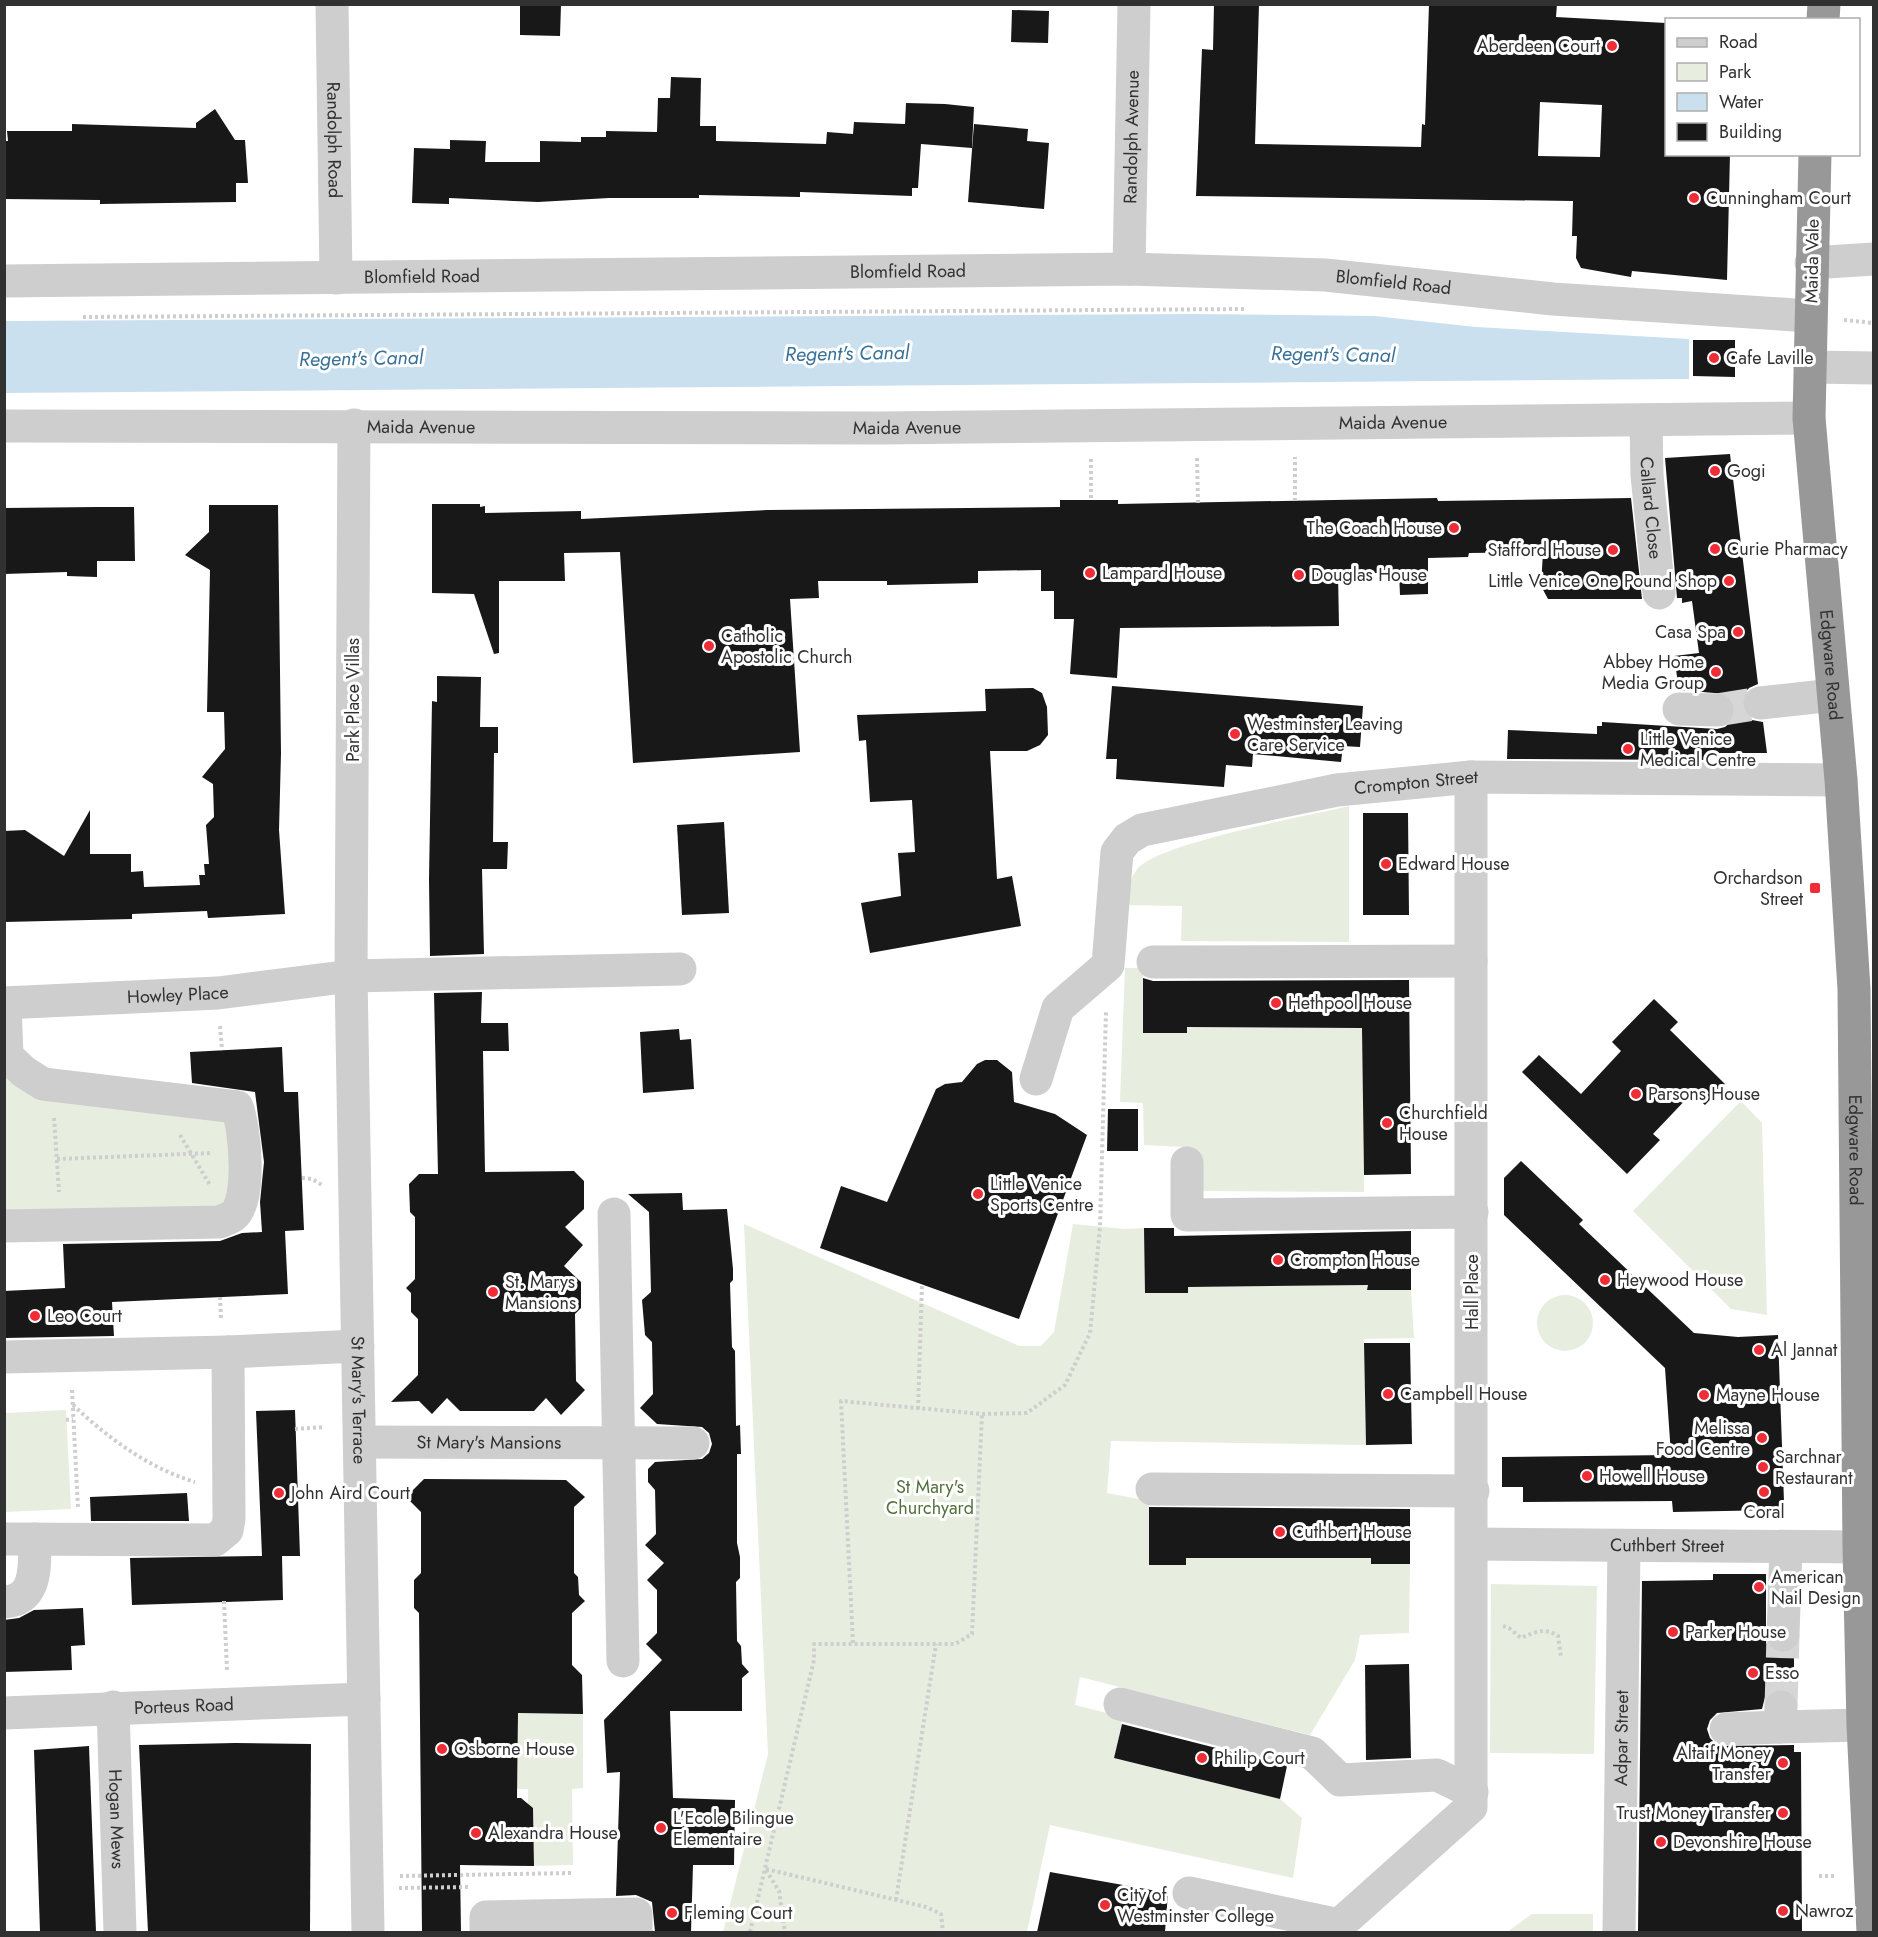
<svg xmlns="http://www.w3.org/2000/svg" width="1878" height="1937" viewBox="0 0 1878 1937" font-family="Jost,sans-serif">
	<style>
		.green { fill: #e7eedf }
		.water { fill: #cbe0ef }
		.building { fill: #181818; fill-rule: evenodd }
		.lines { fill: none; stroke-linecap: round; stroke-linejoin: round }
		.minor-tunnel { stroke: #d6d6d6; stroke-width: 33; stroke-dasharray: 33 16; stroke-linecap: butt }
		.path { stroke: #cecece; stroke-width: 4; stroke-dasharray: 3 3; stroke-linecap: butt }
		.minor { stroke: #cecece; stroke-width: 33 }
		.highway { stroke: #989898; stroke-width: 33 }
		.poi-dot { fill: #ef2d37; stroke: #fff; stroke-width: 2 }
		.labels { text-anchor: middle; stroke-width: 6; stroke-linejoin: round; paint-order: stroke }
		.poi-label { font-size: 18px; fill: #313131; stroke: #fff; text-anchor: start }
		.street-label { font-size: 18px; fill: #313131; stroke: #fff }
		.park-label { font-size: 18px; fill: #53703b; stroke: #fff }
		.water-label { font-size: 20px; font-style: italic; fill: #397299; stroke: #fff }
	</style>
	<rect width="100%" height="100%" fill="#fff"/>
	<!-- green -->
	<g class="green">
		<path d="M1349,806V942L1181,941L1182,906L1126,905C1128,891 1129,878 1139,867C1164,842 1308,816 1349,806Z"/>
		<path d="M1125,968H1143V1033H1186L1187,1027L1367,1028L1363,1072L1364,1192L1197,1191L1184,1147L1144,1145L1143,1103L1120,1102Z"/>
		<path d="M4,1073L227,1116L235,1194L221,1211L5,1217Z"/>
		<path d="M1741,1101L1762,1123L1767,1315L1731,1309L1633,1211Z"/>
		<path d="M744,1224L1019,1346H1041L1054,1332L1073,1224L1125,1229L1144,1228L1188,1287L1368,1285V1290H1411L1414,1338L1364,1339L1366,1445L1111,1441L1107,1493L1149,1501V1565H1186V1558H1371V1564H1410L1409,1633L1360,1635L1355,1660L1310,1735L1080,1677L1075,1705L1123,1717L1114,1758L1280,1799L1302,1818L1293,1878L1050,1825L1027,1932H723L768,1754Z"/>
		<circle cx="1565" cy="1323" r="28"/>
		<path d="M66,1410L71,1509L5,1512V1413Z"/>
		<path d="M1491,1584L1597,1586L1594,1754L1490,1753Z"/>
		<path d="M518,1713L583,1714V1788L572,1789L573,1865L530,1866V1859L534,1855L533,1808L528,1804V1789H517Z"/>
		<path d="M1532,1914H1593V1932H1507Z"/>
	</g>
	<!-- water -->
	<path class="water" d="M1192,314L1375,316L1476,327L1689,339V379L5,393V321Z"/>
	<!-- building -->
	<g class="building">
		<path d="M520,4H561L560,36L520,35Z"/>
		<path d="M1214,4H1259L1255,144L1421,147L1422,124L1425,125L1429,4H1557L1556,17L1666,23V154H1730L1727,280L1632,271L1631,277L1581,268L1576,258L1577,236H1572L1573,201L1196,196L1202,49L1213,50ZM1540,102L1602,105L1600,157L1538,156Z"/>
		<path d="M1012,10L1049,11L1048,43L1011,42Z"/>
		<path d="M671,77L701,78L700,126H716V141L826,144L827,132L853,134L854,122L905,124L906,103L945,104L974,107L972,148L921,144L918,188H912V196L800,192V197L699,195V198H609L538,202L449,198V204L412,203L414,148L450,149V140L486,141L485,162H540V141L581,142V137H606V131L657,132L658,98H670Z"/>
		<path d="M215,109L235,140H245L248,183H236V202L100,204V200L4,199V141H8L7,131H72V124L196,128V123Z"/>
		<path d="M974,124L1028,129L1027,141L1049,143L1044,209L968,202Z"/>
		<path d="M1693,340H1735V377L1693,376Z"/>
		<path d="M1730,454L1758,684L1749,688L1743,695L1742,706L1745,714L1752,720L1763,722L1767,753H1711V760L1507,759L1508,730L1597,734V726H1602V722L1717,729L1725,727L1733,720L1736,710L1733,701L1726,694L1679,690L1674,656L1699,653L1692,601L1682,603V598H1677L1665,458Z"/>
		<path d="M1437,498L1438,501L1631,498L1642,599H1548L1541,586L1543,552L1469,553L1468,557L1428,558V594L1400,595L1399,573H1338L1339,626L1120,628L1117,678L1070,674L1074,619H1054V591H1041V570L978,571V583L887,585V581H818L819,598L790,599L800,752L633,763L620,552L564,553L565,581H499V653L494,654L474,594L432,593V504H480V507L485,506V513L581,511V519L768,510L1060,507V500H1118V504Z"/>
		<path d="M209,505H278L281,753L279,830L285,914L208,918L207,911L132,914V919L4,922V831L25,830L64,856L90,810V854H131V872L143,871L144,887L200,885L199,875H205L204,864H209L206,825L214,817L213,784L202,777L225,749L224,712H207L210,570L185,555L209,532Z"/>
		<path d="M96,507H134L135,561H97V577L67,576V572L4,574V508Z"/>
		<path d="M437,676L481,677L480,727H498V753H494L493,842H508L507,869H482L484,954L430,956L429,879L432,701L437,702Z"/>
		<path d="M1112,686L1363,706L1360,747L1343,746L1341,762L1253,754L1252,767L1226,765L1224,787L1116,779L1117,759H1106Z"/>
		<path d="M1033,688L1042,693L1047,707L1048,735L1040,745L1027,751H990L997,879L1012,876L1021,926L870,953L861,903L901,896L898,853L915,852L912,800L870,802L866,740L859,741L857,715L986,711L985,689Z"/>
		<path d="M1363,813H1408L1409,915H1363Z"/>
		<path d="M724,822L729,913L682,915L677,825Z"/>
		<path d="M1143,978L1153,981L1409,980L1411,1174L1364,1175L1362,1028L1187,1027V1033H1143Z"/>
		<path d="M482,992L481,1023H508L509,1051H483L485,1172L574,1171L584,1181V1209L565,1227L583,1245L564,1266L581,1282V1308L575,1314L576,1381L585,1390L561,1415L546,1398L534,1411H460L447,1398L432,1414L419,1401L391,1402L418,1375V1319L411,1312V1293L406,1288L415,1279V1217L410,1212L409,1184L419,1174H438L434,993Z"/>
		<path d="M1654,999L1678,1022L1670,1030L1725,1084L1705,1105L1692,1093L1653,1134L1660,1140L1627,1174L1522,1072L1539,1055L1581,1094L1621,1051L1612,1042Z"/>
		<path d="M679,1029L680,1040L691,1039L694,1089L643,1093L640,1032Z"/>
		<path d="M282,1047L284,1092H298L304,1230L285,1231L288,1294L112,1302L114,1336L4,1338V1291L65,1288L63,1244L220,1241L242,1233L262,1232L260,1202L264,1162L255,1092L192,1083L190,1052Z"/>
		<path d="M985,1060H997L1012,1072L1014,1102L1055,1114L1087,1135L1019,1319L820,1248L841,1186L887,1202L936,1089L945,1084L962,1082L977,1064Z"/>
		<path d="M1108,1109H1138V1151H1107Z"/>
		<path d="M1521,1161L1583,1220L1579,1224L1694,1333L1738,1337L1778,1335L1784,1502L1776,1510L1673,1512L1672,1501L1523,1502V1487H1502V1457L1671,1455L1665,1368L1504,1215V1178Z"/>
		<path d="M682,1193L683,1210L727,1209L733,1269V1280L730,1283L732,1347L735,1351L736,1426L740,1425L741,1454H737V1543L740,1557V1578L736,1582L737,1641L741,1646L742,1664L749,1672L742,1678V1711H670L673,1798L735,1800L734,1865H693L691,1932H655L652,1902L636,1895L616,1896L620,1772L607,1773L604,1720L662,1660L646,1644L657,1633V1590L647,1580L664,1563L645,1545L656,1534L655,1490L648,1482V1469L655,1462L702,1459L709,1453L712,1444L709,1433L702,1427L657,1424L640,1408L653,1394L652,1342L645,1335L642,1300L651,1292L649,1212L628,1194Z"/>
		<path d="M1144,1228H1174V1236L1411,1231V1290H1367L1368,1285L1188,1287V1293H1145Z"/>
		<path d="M1364,1343H1410L1412,1444L1366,1445Z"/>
		<path d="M295,1410L300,1556H282L283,1600L132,1605L130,1558L262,1556L256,1411Z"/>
		<path d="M424,1479L566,1480L585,1497L574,1507V1573L578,1577L579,1595L585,1601L572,1613V1665L582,1675L583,1714L518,1713L517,1798H521L533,1808L534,1866L460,1865L461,1932H422L419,1613L414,1608V1580L421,1573V1512L406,1497Z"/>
		<path d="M187,1493L189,1521H91L90,1497Z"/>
		<path d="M1149,1507L1410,1509V1564H1371V1558H1186V1565H1149Z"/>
		<path d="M1713,1574H1766V1643L1773,1651L1782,1654L1794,1649V1695L1783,1688L1773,1690L1765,1697L1762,1709L1717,1713L1710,1720L1707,1729L1710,1738L1718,1746L1794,1745V1752H1801L1802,1932H1638L1642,1581L1713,1580Z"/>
		<path d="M83,1608L85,1645L71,1646L72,1670L4,1672V1620L19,1618L34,1610Z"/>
		<path d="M1409,1664L1411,1758L1366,1760L1365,1665Z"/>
		<path d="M1122,1724L1287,1766L1280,1799L1114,1758Z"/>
		<path d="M235,1743L311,1744L310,1932H148L139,1745Z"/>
		<path d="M89,1746L96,1932H40L34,1750Z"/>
		<path d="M1050,1872L1168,1893L1165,1932H1037Z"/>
	</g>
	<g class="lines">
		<!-- minor-tunnel -->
		<g class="minor-tunnel">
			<path d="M1717,710L1760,703"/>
			<path d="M1781,1707L1783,1635"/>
		</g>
		<!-- path -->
		<g class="path">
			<path d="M83,317L1246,309"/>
			<path d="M1844,320L1874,323"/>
			<path d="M1197,458L1198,503"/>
			<path d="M1091,459V500"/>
			<path d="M1295,501V457"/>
			<path d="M220,1026L222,1050"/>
			<path d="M54,1118L59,1192"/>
			<path d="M180,1135L210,1185"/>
			<path d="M57,1159L212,1153"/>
			<path d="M302,1178L312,1179L322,1185"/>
			<path d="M220,1297L221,1319"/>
			<path d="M72,1390L78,1508"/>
			<path d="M73,1405C107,1437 148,1468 195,1482"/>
			<path d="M918,1409L922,1284"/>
			<path d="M66,1420L73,1419"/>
			<path d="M295,1429L325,1427"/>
			<path d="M224,1601L227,1670"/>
			<path d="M1503,1626L1509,1628L1521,1638C1535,1632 1545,1627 1558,1636L1561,1657"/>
			<path d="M853,1643L841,1401L982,1414L1027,1413L1065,1385L1090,1333L1100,1227L1106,1011"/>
			<path d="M766,1869L926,1907L941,1914L943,1932"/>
			<path d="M766,1870L779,1891L785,1932"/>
			<path d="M400,1876L572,1873"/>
			<path d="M1819,1876H1836"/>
			<path d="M399,1888L469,1887"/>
			<path d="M896,1900L936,1644"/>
			<path d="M750,1932L814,1660V1644H955L972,1634L982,1414"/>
		</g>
		<!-- minor -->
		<g class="minor">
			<path id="s1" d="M332,4L336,278"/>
			<path d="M1811,263L1874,259"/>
			<path id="s2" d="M1129,269L1134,4"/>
			<path id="s3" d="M4,281L1129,269L1325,275L1553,299L1810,316"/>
			<path d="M1810,367L1874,368"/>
			<path id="s4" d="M1646,421L1647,475L1659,593"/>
			<path id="s5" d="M354,425L351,976L368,1932"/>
			<path id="s6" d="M4,426L882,428L1809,418"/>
			<path d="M1760,703L1833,695"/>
			<path d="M1679,709L1717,710"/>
			<path d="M1153,962L1471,961"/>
			<path id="s7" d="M4,1003L218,993L351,976L680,969"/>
			<path id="s8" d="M1036,1079L1058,1008L1108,965L1117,852L1127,839L1142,830L1337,790L1471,777L1841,780"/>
			<path d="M1187,1163V1215L1472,1212"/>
			<path d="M614,1214L623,1661"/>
			<path d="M4,1226L220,1222C224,1220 230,1218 233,1216C252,1201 245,1127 237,1107L43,1084L24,1072L7,1056L5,1003"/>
			<path d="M228,1352L358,1346"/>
			<path d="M4,1357L228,1352L229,1519L227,1530L215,1540L4,1539"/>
			<path id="s9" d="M360,1442L693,1443"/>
			<path d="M1152,1489L1473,1491"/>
			<path id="s10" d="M1473,1544L1859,1547"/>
			<path d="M4,1602C39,1600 34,1564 35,1539"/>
			<path d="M1783,1635L1786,1547"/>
			<path d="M1120,1704L1312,1753L1340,1780L1437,1775L1472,1792"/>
			<path id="s11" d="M113,1707L120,1932"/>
			<path d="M1781,1707L1780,1727L1863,1725"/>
			<path id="s12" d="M4,1713L364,1699"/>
			<path d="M1726,1729L1780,1727"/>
			<path d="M1189,1893L1339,1925"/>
			<path d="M486,1932V1917L636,1914V1932"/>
			<path d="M1338,1932L1339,1925L1471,1807V777"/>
			<path id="s13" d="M1619,1932L1624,1546"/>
		</g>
		<!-- highway -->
		<g class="highway">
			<path d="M1823,20L1824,4"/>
			<path id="s14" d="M1815,154L1809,418L1841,780L1854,989L1859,1547L1863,1725L1873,1932"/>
		</g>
	</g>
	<!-- markers -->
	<g class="poi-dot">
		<circle cx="1612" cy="46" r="6"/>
		<circle cx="1694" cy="198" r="6"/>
		<circle cx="1714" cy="358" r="6"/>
		<circle cx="1715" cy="471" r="6"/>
		<circle cx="1454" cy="528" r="6"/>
		<circle cx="1715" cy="549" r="6"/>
		<circle cx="1613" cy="550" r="6"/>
		<circle cx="1090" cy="573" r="6"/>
		<circle cx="1299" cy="575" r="6"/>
		<circle cx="1729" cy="581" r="6"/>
		<circle cx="1738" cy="632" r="6"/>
		<circle cx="709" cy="646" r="6"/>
		<circle cx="1716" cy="672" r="6"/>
		<circle cx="1235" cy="734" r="6"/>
		<circle cx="1628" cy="749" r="6"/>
		<circle cx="1386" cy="864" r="6"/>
		<rect x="1809" y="882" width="12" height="12" rx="3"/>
		<circle cx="1276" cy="1003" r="6"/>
		<circle cx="1636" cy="1094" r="6"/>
		<circle cx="1387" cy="1123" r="6"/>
		<circle cx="978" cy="1194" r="6"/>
		<circle cx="1278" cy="1260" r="6"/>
		<circle cx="1605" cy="1280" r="6"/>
		<circle cx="493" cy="1292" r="6"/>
		<circle cx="35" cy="1316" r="6"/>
		<circle cx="1759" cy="1350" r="6"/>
		<circle cx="1388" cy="1394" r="6"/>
		<circle cx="1704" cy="1395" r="6"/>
		<circle cx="1762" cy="1438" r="6"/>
		<circle cx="1763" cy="1467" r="6"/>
		<circle cx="1587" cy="1476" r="6"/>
		<circle cx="1764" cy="1492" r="6"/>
		<circle cx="279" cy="1493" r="6"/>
		<circle cx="1280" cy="1532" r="6"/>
		<circle cx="1759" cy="1587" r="6"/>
		<circle cx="1673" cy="1632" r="6"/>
		<circle cx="1753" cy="1673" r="6"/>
		<circle cx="442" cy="1749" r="6"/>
		<circle cx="1202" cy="1758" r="6"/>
		<circle cx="1783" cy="1763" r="6"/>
		<circle cx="1783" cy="1813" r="6"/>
		<circle cx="661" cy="1828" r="6"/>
		<circle cx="476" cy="1833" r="6"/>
		<circle cx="1661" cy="1842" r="6"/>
		<circle cx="1105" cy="1905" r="6"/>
		<circle cx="1783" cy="1911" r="6"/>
		<circle cx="672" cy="1913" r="6"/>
	</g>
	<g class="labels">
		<!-- poi labels -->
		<g class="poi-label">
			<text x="1600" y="52" text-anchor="end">Aberdeen Court</text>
			<text x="1706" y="204">Cunningham Court</text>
			<text x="1726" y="364">Cafe Laville</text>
			<text x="1727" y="477">Gogi</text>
			<text x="1442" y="534" text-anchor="end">The Coach House</text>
			<text x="1727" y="555">Curie Pharmacy</text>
			<text x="1601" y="556" text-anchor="end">Stafford House</text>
			<text x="1102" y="579">Lampard House</text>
			<text x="1311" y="581">Douglas House</text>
			<text x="1717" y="587" text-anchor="end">Little Venice One Pound Shop</text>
			<text x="1726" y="638" text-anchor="end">Casa Spa</text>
			<text x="721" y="642">Catholic<tspan x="721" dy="21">Apostolic Church</tspan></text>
			<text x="1704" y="668" text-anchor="end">Abbey Home<tspan x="1704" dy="21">Media Group</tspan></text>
			<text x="1247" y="730">Westminster Leaving<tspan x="1247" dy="21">Care Service</tspan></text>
			<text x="1640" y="745">Little Venice<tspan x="1640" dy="21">Medical Centre</tspan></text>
			<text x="1398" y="870">Edward House</text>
			<text x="1803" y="884" text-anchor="end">Orchardson<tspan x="1803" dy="21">Street</tspan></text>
			<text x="1288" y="1009">Hethpool House</text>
			<text x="1648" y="1100">Parsons House</text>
			<text x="1399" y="1119">Churchfield<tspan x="1399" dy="21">House</tspan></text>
			<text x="990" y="1190">Little Venice<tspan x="990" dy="21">Sports Centre</tspan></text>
			<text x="1290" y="1266">Crompton House</text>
			<text x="1617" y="1286">Heywood House</text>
			<text x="505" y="1288">St. Marys<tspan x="505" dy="21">Mansions</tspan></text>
			<text x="47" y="1322">Leo Court</text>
			<text x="1771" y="1356">Al Jannat</text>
			<text x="1400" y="1400">Campbell House</text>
			<text x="1716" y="1401">Mayne House</text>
			<text x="1750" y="1434" text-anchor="end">Melissa<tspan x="1750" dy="21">Food Centre</tspan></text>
			<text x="1775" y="1463">Sarchnar<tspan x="1775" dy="21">Restaurant</tspan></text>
			<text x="1599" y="1482">Howell House</text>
			<text x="291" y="1499">John Aird Court</text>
			<text x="1764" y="1518" text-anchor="middle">Coral</text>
			<text x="1292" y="1538">Cuthbert House</text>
			<text x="1771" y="1583">American<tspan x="1771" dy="21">Nail Design</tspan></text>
			<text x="1685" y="1638">Parker House</text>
			<text x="1765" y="1679">Esso</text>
			<text x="454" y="1755">Osborne House</text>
			<text x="1771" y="1759" text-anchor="end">Altaif Money<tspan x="1771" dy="21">Transfer</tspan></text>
			<text x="1214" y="1764">Philip Court</text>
			<text x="1771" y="1819" text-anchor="end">Trust Money Transfer</text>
			<text x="673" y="1824">L'Ecole Bilingue<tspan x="673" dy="21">Elementaire</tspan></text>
			<text x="488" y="1839">Alexandra House</text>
			<text x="1673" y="1848">Devonshire House</text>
			<text x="1117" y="1901">City of<tspan x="1117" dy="21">Westminster College</tspan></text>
			<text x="1795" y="1917">Nawroz</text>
			<text x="684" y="1919">Fleming Court</text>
		</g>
		<!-- street labels -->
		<g class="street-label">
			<text dy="6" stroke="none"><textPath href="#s2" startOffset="132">Randolph Avenue</textPath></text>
			<text dy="6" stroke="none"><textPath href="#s1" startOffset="136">Randolph Road</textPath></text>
			<text transform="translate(1812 261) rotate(-89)" y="6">Maida Vale</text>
			<text dy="6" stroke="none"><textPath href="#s3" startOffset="904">Blomfield Road</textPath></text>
			<text dy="6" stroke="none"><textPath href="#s3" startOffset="418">Blomfield Road</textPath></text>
			<text dy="6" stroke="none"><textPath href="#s3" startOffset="1390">Blomfield Road</textPath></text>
			<text dy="6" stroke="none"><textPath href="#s6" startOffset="1389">Maida Avenue</textPath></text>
			<text dy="6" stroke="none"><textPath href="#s6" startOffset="417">Maida Avenue</textPath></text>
			<text dy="6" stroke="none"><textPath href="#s6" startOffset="903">Maida Avenue</textPath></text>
			<text dy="6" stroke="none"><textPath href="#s4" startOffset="87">Callard Close</textPath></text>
			<text dy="6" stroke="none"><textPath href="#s14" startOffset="512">Edgware Road</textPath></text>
			<text transform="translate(353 700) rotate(-90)" y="6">Park Place Villas</text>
			<text dy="6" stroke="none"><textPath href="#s8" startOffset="566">Crompton Street</textPath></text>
			<text dy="6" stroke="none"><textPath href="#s7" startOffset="174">Howley Place</textPath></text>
			<text dy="6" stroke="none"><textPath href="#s14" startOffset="998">Edgware Road</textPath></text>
			<text transform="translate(1472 1292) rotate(-90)" y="6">Hall Place</text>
			<text dy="6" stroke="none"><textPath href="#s5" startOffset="975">St Mary's Terrace</textPath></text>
			<text dy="6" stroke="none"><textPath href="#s9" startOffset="129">St Mary's Mansions</textPath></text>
			<text dy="6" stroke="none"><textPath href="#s10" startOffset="194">Cuthbert Street</textPath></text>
			<text dy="6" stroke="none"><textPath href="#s12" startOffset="180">Porteus Road</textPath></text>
			<text dy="6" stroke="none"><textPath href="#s13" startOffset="194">Adpar Street</textPath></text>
			<text dy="6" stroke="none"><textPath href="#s11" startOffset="112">Hogan Mews</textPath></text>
		</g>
		<!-- park labels -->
		<g class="park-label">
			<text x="930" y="1493">St Mary's<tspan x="930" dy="21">Churchyard</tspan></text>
		</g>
		<!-- water labels -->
		<g class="water-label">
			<text transform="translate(847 353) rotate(-1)" y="7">Regent's Canal</text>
			<text transform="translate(1333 354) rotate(1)" y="7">Regent's Canal</text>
			<text transform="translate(361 358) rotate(-1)" y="7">Regent's Canal</text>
		</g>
	</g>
	<!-- border -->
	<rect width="1878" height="1937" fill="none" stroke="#313131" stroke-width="12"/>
	<!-- legend -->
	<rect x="1665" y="18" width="195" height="138" fill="#ffffff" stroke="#adadad" stroke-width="1.5"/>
	<rect x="1677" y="38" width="30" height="9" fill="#cecece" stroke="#adadad" stroke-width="1.5"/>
	<text x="1719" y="48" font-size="18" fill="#313131">Road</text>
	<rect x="1677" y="63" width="30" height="18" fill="#e7eedf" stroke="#adadad" stroke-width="1.5"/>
	<text x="1719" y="78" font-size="18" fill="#313131">Park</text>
	<rect x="1677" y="93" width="30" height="18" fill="#cbe0ef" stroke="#adadad" stroke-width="1.5"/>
	<text x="1719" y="108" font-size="18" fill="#313131">Water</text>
	<rect x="1677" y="123" width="30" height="18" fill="#181818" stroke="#adadad" stroke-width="1.5"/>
	<text x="1719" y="138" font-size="18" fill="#313131">Building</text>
</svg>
